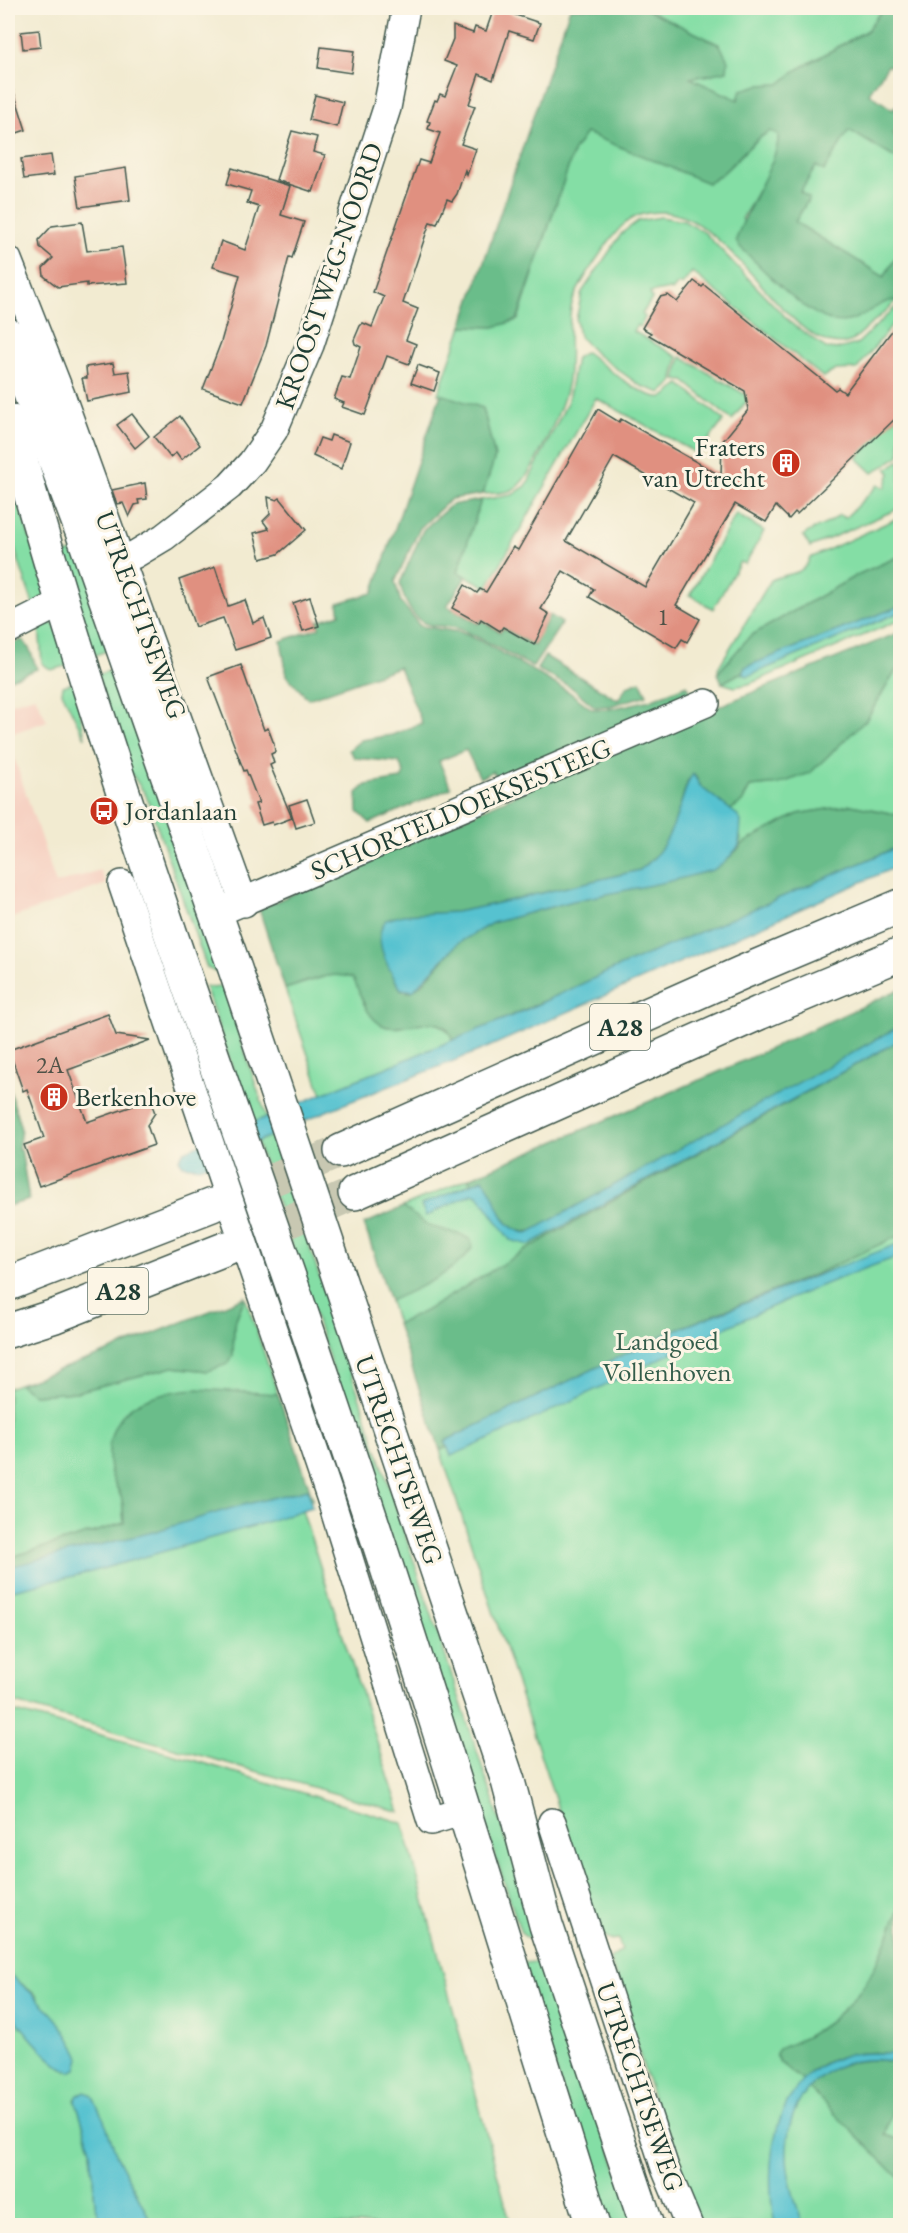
<svg xmlns="http://www.w3.org/2000/svg" width="908" height="2233" viewBox="0 0 908 2233" font-family="'EB Garamond',serif">
	<style>
		.built { fill: #f6d2c3 }
		.green { fill: #84dea5; stroke: #528e6c; stroke-width: 1.5 }
		.forest { fill: #6bbd8a; stroke: #457d5f; stroke-width: 1.5 }
		.water { fill: #56c2d0; stroke: #3a8082; stroke-width: 1.5 }
		.building { fill: #e09080; fill-rule: evenodd }
		.lines { fill: none; stroke-linecap: round; stroke-linejoin: round }
		.highway-tunnel { stroke: #c8c8b2; stroke-width: 33; stroke-dasharray: 33 16; stroke-linecap: butt }
		.minor-casing { stroke: #3f574c; stroke-width: 30 }
		.major-casing { stroke: #3f574c; stroke-width: 36 }
		.highway-casing { stroke: #3f574c; stroke-width: 36 }
		.minor { stroke: #fff; stroke-width: 27 }
		.major { stroke: #fff; stroke-width: 33 }
		.highway { stroke: #fff; stroke-width: 33 }
		.labels { text-anchor: middle; stroke-width: 6; stroke-linejoin: round; paint-order: stroke }
		.number-label { font-size: 24px; fill: #4f5247 }
		.shield { fill: #fcf5e5; stroke: #617469; stroke-width: 1.5 }
		.shield-label { font-size: 26px; font-weight: bold; fill: #1f3d34 }
		.street-label { font-size: 27px; fill: #1f3d34; stroke: #fcf5e5 }
		.poi-label { font-size: 27px; fill: #1f3d34; stroke: #fcf5e5; text-anchor: start }
		.park-label { font-size: 27px; fill: #335d4b; stroke: #fcf5e5 }
	</style>
	<rect width="100%" height="100%" fill="#fcf5e5"/>
	<filter id="ink" filterUnits="userSpaceOnUse"><feTurbulence type="fractalNoise" baseFrequency=".0167" numOctaves="2"/><feDisplacementMap in="SourceGraphic" scale="12" xChannelSelector="R" yChannelSelector="G"/><feConvolveMatrix kernelMatrix="1 2 1 2 8 2 1 2 1" color-interpolation-filters="sRGB"/></filter>
	<filter id="wash" filterUnits="userSpaceOnUse"><feTurbulence type="fractalNoise" baseFrequency=".008" numOctaves="4" result="noise"/><feDisplacementMap in="SourceGraphic" scale="24" xChannelSelector="R" yChannelSelector="G"/><feGaussianBlur stdDeviation="1.35" result="paint"/><feColorMatrix in="noise" values="0 0 0 0 0 0 0 0 0 0 0 0 0 0 0 0 0 1.4 0 .05"/><feComposite in="paint" operator="in"/></filter>
	<g filter="url(#wash)">
		<rect width="100%" height="100%" fill="#f2ebd1"/>
		<!-- built -->
		<g class="built">
			<path d="M35,696L47,721L8,735V704Z"/>
			<path d="M8,739L56,884L100,870L106,884L12,918L8,987Z"/>
		</g>
		<!-- green -->
		<g class="green">
			<path d="M644,8H883L867,30L795,71L780,84L759,85L738,100L689,78L712,75L720,45Z"/>
			<path d="M849,130L900,161V250L884,277L795,222L809,199L800,193L816,166L824,170Z"/>
			<path d="M770,131L778,134C781,157 753,198 742,219L849,321L889,300H898L852,341C795,366 736,216 663,212C651,212 637,214 628,221C613,231 578,285 572,303C566,328 572,355 568,380C565,403 533,477 514,489C506,494 493,493 483,494L495,457L483,408L438,394L462,326L494,327L518,320L574,150L586,132L708,183C734,169 745,145 770,131Z"/>
			<path d="M661,217L684,221L704,232L791,323L826,348L838,349L857,344L900,303V315L857,369L836,370L823,377L692,272L682,285L678,284L672,291L669,289L650,293L652,299L642,314L645,317L640,327L637,325L633,331L678,357L672,383L661,393L641,386L596,354L579,336L576,320L582,292L622,233L638,221Z"/>
			<path d="M586,352C601,363 644,400 662,397C669,396 674,387 680,384L724,420L698,454L596,398L487,587L458,572L481,500L512,495L526,486L568,401L576,358Z"/>
			<path d="M681,357L753,399L750,405L745,403L732,420L684,381L675,380Z"/>
			<path d="M900,415V455L873,473L857,458L861,454L858,452L862,449L864,451L878,437L876,435Z"/>
			<path d="M900,460V508L810,547L803,536C814,526 829,526 839,515L845,518L878,485L885,488L890,473L887,469Z"/>
			<path d="M14,487L47,593L34,607L8,529Z"/>
			<path d="M736,514L764,531L745,564L740,562L713,609L690,595Z"/>
			<path d="M900,517V556L859,574L750,636L718,673V668L771,580C787,572 803,577 810,558Z"/>
			<path d="M79,550L117,647L90,657L65,554Z"/>
			<path d="M900,612V620L749,684L735,687L722,683L742,672L748,676Z"/>
			<path d="M51,623L55,625L69,665L51,670L42,663L39,625Z"/>
			<path d="M900,664V815L851,805L798,814L739,846L741,839L730,810L742,802L750,787L779,784L866,720Z"/>
			<path d="M124,666L220,969L215,972L207,968L146,795L126,766L97,675Z"/>
			<path d="M75,682L85,738L62,692L63,686Z"/>
			<path d="M343,974L353,977L361,994L397,1028C416,1023 445,1015 453,1041L322,1095L285,989L327,976Z"/>
			<path d="M205,986L213,988L223,986L538,1935C532,1939 527,1939 521,1933Z"/>
			<path d="M900,995V2225H699L666,2140L610,1959L622,1950L618,1939L609,1940L600,1936L440,1450L447,1447L451,1455L407,1320L397,1324L390,1301L399,1296L411,1215L403,1207L469,1178L470,1184L422,1205V1209Z"/>
			<path d="M245,1297L278,1394L260,1395L115,1484L122,1499L124,1523L8,1558V1388L19,1384L34,1395L76,1392L173,1367L208,1371L233,1355L234,1324Z"/>
			<path d="M300,1504L400,1812L8,1701V1590Z"/>
			<path d="M8,1710L186,1758L403,1823L511,2225H153L117,2156L92,2095L75,2099L91,2150L95,2204L103,2225H8V2011L51,2059L66,2071L37,1996L8,1973Z"/>
			<path d="M547,1961L636,2225H604L523,1963Z"/>
		</g>
		<!-- forest -->
		<g class="forest">
			<path d="M570,8H644L720,45L728,61L727,71L690,78L738,100L741,90L759,85L780,84L795,71L867,31L883,8L900,10V73L888,65L869,93L893,110L895,106L900,110V125L893,134L900,139V161L849,130L824,171L816,166L800,192L809,198L795,222L884,277L900,250L898,300C879,300 866,317 848,321C814,329 763,268 740,247L736,240C744,212 782,155 778,134L770,131C744,145 734,169 708,183L586,133L574,150L517,320L494,327L462,326Z"/>
			<path d="M441,394L483,408L495,457L483,494L451,499L420,528L395,582L401,602L420,626L460,632L483,642L569,692L592,709H610L650,700L687,685L693,695L501,784L493,771L480,778L466,750L439,761L451,788L370,823L358,812L357,793L366,785L401,779L404,773L399,762L355,758L349,750L361,740L392,735L422,723L399,667L308,699L287,676L281,641L319,628L318,621L340,614L338,603L373,593Z"/>
			<path d="M481,500L458,572L466,577L447,606L478,624L481,620L500,632L503,628L534,646L550,615L562,623L533,667C508,655 486,639 459,629C447,624 430,629 419,620C409,611 402,596 400,583L423,530L451,505Z"/>
			<path d="M900,556V606L745,667L742,672L722,683L718,673L750,636L859,574Z"/>
			<path d="M900,632V664L866,720L810,773L779,784L750,787L742,802L730,810L701,787L695,775L688,780L671,835L659,853L640,870L481,907L456,912L403,915L394,978L402,991L410,992L423,983L458,943L492,923L573,901L713,870L726,861L745,842L798,814L851,805L900,815V846L453,1041C443,1004 402,1036 382,1025C365,1016 361,994 353,978C330,970 307,982 285,989L259,909L678,723Z"/>
			<path d="M23,640L30,650L37,669L8,680V644Z"/>
			<path d="M545,656L618,700L627,686L640,681L647,695L610,706L595,707L572,688L537,669Z"/>
			<path d="M900,989V1026L538,1229C504,1243 497,1200 482,1179L470,1184L469,1178L721,1071Z"/>
			<path d="M900,1040V1235L816,1274L668,1333L445,1441L447,1447L440,1450L397,1324L425,1311L546,1238Z"/>
			<path d="M8,1084L21,1129L18,1150L21,1149L29,1200L8,1206Z"/>
			<path d="M403,1207L429,1226L462,1235L471,1240L472,1248C454,1274 417,1288 390,1301L364,1224Z"/>
			<path d="M245,1297L234,1324L233,1355L228,1364L208,1371L173,1367L76,1392L34,1395L19,1384L105,1353Z"/>
			<path d="M197,1389L278,1394L313,1499L8,1590V1558L124,1523C123,1516 124,1507 122,1500C120,1490 112,1481 110,1470C101,1408 146,1392 197,1389Z"/>
			<path d="M900,1905V2055C868,2049 824,2053 803,2081L780,2063L776,2053L779,2049C789,2044 799,2041 809,2035C862,2005 881,1961 900,1905Z"/>
			<path d="M880,2060L900,2063V2085L885,2135L900,2140V2179L809,2088C829,2065 851,2060 880,2060Z"/>
		</g>
		<!-- water -->
		<g class="water">
			<path d="M900,606V612L748,676L743,674L745,667Z"/>
			<path d="M693,774L701,787L736,814L741,821L739,846L726,861L713,870L671,881L573,901L492,923L458,943L413,991L401,989C390,972 370,938 386,920L403,915L456,912L481,907L640,870C672,847 676,814 689,780Z"/>
			<path d="M900,846V865L484,1049L329,1110L200,1167L183,1165L179,1159L184,1151L521,1012L616,968Z"/>
			<path d="M900,1026V1040L529,1245L510,1240L479,1196L473,1193L426,1216L421,1205L483,1179C500,1198 497,1230 528,1233Z"/>
			<path d="M900,1243V1256C745,1309 602,1392 451,1456L445,1441L668,1333Z"/>
			<path d="M308,1489L312,1507L257,1525L91,1572L8,1591V1567L153,1532L235,1507Z"/>
			<path d="M8,1973C39,1998 64,2021 80,2058L77,2069L71,2072C49,2065 24,2028 8,2011Z"/>
			<path d="M890,2053L900,2055V2063C838,2048 789,2085 787,2149C786,2175 795,2201 803,2225H775C763,2166 772,2079 840,2057C855,2052 874,2053 890,2053Z"/>
			<path d="M85,2091L92,2095L104,2120L117,2156L153,2225L103,2226L102,2223L95,2204L91,2150L76,2102L77,2096Z"/>
		</g>
		<g id="blocks">
			<!-- building -->
			<g class="building">
				<path d="M494,8L540,23L534,39L509,31L493,80L479,74L469,104L475,106L461,144L476,149L467,175L465,170L457,194L452,201L447,199L437,224L430,222L403,303L418,309L406,340L416,344L409,364L387,356L365,415L342,407L344,403L334,399L342,377L350,379L361,347L355,344L354,340L360,326L363,323L372,327L384,297L373,292L419,160L429,163L440,133L428,129L430,122L427,121L435,100L437,101L440,94L445,96L457,66L444,61L453,39V26L473,33L475,27L486,31Z"/>
				<path d="M39,30L41,47L23,49L21,32Z"/>
				<path d="M321,47L354,51L351,73L318,68Z"/>
				<path d="M8,83H11L26,130L8,136Z"/>
				<path d="M315,95L343,102L337,127L309,120Z"/>
				<path d="M292,131L317,137L313,152L325,155L313,192L276,180Z"/>
				<path d="M51,155L54,175L24,179L21,159Z"/>
				<path d="M126,168L130,200L80,207L75,176Z"/>
				<path d="M232,168L290,186L281,215L304,222L292,258L289,257L266,346L243,403L203,389L221,342L240,275L213,267L221,241L245,250L259,207L247,203L251,191L227,184Z"/>
				<path d="M82,222L87,251L122,247L127,283L87,286V283L58,287L44,276L43,268L53,258L40,247L39,240L52,226Z"/>
				<path d="M694,281L702,287L704,285L835,390L838,388L845,393L900,320V414L797,514L795,512L789,519L776,506L766,522L735,504L676,605L700,619L687,642L682,639L676,648L589,597L594,589L563,571L541,609L549,614L534,645L503,627L500,631L481,619L479,623L452,608L465,585L477,593L480,589L486,592L513,547L518,550L598,409L619,422L621,419L721,476L722,442L748,410L745,391L649,335L651,333L642,328L660,297L668,295L677,302ZM614,457L694,503L645,587L566,541Z"/>
				<path d="M113,363L115,373L129,371L132,392L87,401L82,378H87L86,367Z"/>
				<path d="M418,365L440,373L434,391L411,383Z"/>
				<path d="M132,414L149,436L135,448L117,425Z"/>
				<path d="M180,416L200,445L181,460L176,453L170,457L154,437Z"/>
				<path d="M331,435L350,442L341,469L313,456L320,438L329,441Z"/>
				<path d="M145,483L147,499L138,500L139,504L135,505L129,517L123,503L117,504L112,490Z"/>
				<path d="M268,497L277,500L280,498L306,530L278,554L261,559L254,533L269,529L263,521L270,514Z"/>
				<path d="M215,567L228,606L245,600L253,623L264,618L271,638L235,650L223,618L195,627L179,580Z"/>
				<path d="M310,597L319,626L303,631L293,603Z"/>
				<path d="M241,665L264,730L268,728L274,744L275,752L271,754L274,763L270,765L292,818L273,825L272,822L262,825L255,804L259,803L246,770L244,771L208,677Z"/>
				<path d="M307,799L315,822L296,828L289,805Z"/>
				<path d="M108,1014L116,1035L150,1040L68,1070L87,1122L144,1102L152,1105L155,1113L147,1125L154,1145L39,1186L24,1145L44,1138L27,1089L23,1091L9,1050Z"/>
			</g>
		</g>
	</g>
	<g filter="url(#ink)">
		<use href="#blocks" fill-opacity="0" stroke="#3f574c" stroke-width="1.5"/>
		<g class="lines">
			<!-- highway-tunnel -->
			<g class="highway-tunnel">
				<path d="M212,1205L341,1151"/>
				<path d="M227,1248L355,1193"/>
			</g>
			<!-- minor casing -->
			<g class="minor-casing">
				<g id="minor">
					<path d="M8,260L63,400L244,903"/>
					<path d="M134,555L164,537L230,486L252,462L274,430L310,345L387,108L406,8"/>
					<path d="M8,630L61,603"/>
					<path d="M122,884L330,1497L431,1821L464,1811"/>
					<path d="M228,908L706,703"/>
					<path d="M552,1822L665,2168L689,2226"/>
				</g>
			</g>
			<!-- major casing -->
			<g class="major-casing">
				<g id="major">
					<path d="M8,335L84,537L235,969L508,1781L546,1925L647,2226"/>
					<path d="M8,420L16,443C111,785 237,1117 349,1453C435,1709 512,1968 593,2226"/>
				</g>
			</g>
			<!-- highway casing -->
			<g class="highway-casing">
				<g id="highway">
					<path d="M341,1151L741,973L900,906"/>
					<path d="M355,1193L759,1013L900,954"/>
					<path d="M8,1284L212,1205"/>
					<path d="M8,1331L55,1316L227,1248"/>
				</g>
			</g>
			<!-- minor -->
			<use href="#minor" class="minor"/>
			<!-- major -->
			<use href="#major" class="major"/>
			<!-- highway -->
			<use href="#highway" class="highway"/>
		</g>
	</g>
	<!-- icons -->
	<defs>
		<g id="building-disc" transform="scale(1.5)"><circle r="9.5" fill="#c8321e" stroke="#fcf5e5"/><path d="M-4-6H4V6H1V3H-1V6H-4ZM-2.5-4.3h1.7v1.8h-1.7ZM.8-4.3h1.7v1.8H.8ZM-2.5-1h1.7V.8h-1.7ZM.8-1h1.7V.8H.8Z" fill="#fff"/></g>
		<g id="bus-disc" transform="scale(1.5)"><circle r="9.5" fill="#c8321e" stroke="#fcf5e5"/><path d="M-5-6H5V4H4V6H2V4H-2V6H-4V4H-5ZM-3.5-4V0h7V-4ZM-3.5 1.2v1.5H-2V1.2ZM2 1.2v1.5H3.5V1.2Z" fill="#fff"/></g>
	</defs>
	<g fill-rule="evenodd">
		<use href="#building-disc" x="786" y="463"/>
		<use href="#bus-disc" x="104" y="811"/>
		<use href="#building-disc" x="54" y="1097"/>
	</g>
	<g class="labels">
		<!-- number labels -->
		<g class="number-label">
			<text x="663" y="625">1</text>
			<text x="50" y="1073">2A</text>
		</g>
		<!-- shield labels -->
		<g class="shield">
			<rect x="590" y="1004" width="60" height="46" rx="4.5"/>
			<rect x="88" y="1268" width="60" height="46" rx="4.5"/>
		</g>
		<g class="shield-label">
			<text x="620" y="1036">A28</text>
			<text x="118" y="1300">A28</text>
		</g>
		<!-- street labels -->
		<g class="street-label">
			<text transform="translate(329 276) rotate(-71)" y="9">KROOSTWEG-NOORD</text>
			<text transform="translate(141 615) rotate(70)" y="9">UTRECHTSEWEG</text>
			<text transform="translate(461 809) rotate(-23)" y="9">SCHORTELDOEKSESTEEG</text>
			<text transform="translate(399 1460) rotate(71)" y="9">UTRECHTSEWEG</text>
			<text transform="translate(640 2087) rotate(71)" y="9">UTRECHTSEWEG</text>
		</g>
		<!-- poi labels -->
		<g class="poi-label">
			<text x="765" y="456" text-anchor="end">Fraters<tspan x="765" dy="31">van Utrecht</tspan></text>
			<text x="125" y="820">Jordanlaan</text>
			<text x="75" y="1106">Berkenhove</text>
		</g>
		<!-- park labels -->
		<g class="park-label">
			<text x="667" y="1350">Landgoed<tspan x="667" dy="31">Vollenhoven</tspan></text>
		</g>
	</g>
	<!-- margin -->
	<rect width="908" height="2233" fill="none" stroke="#fcf5e5" stroke-width="30"/>
</svg>
